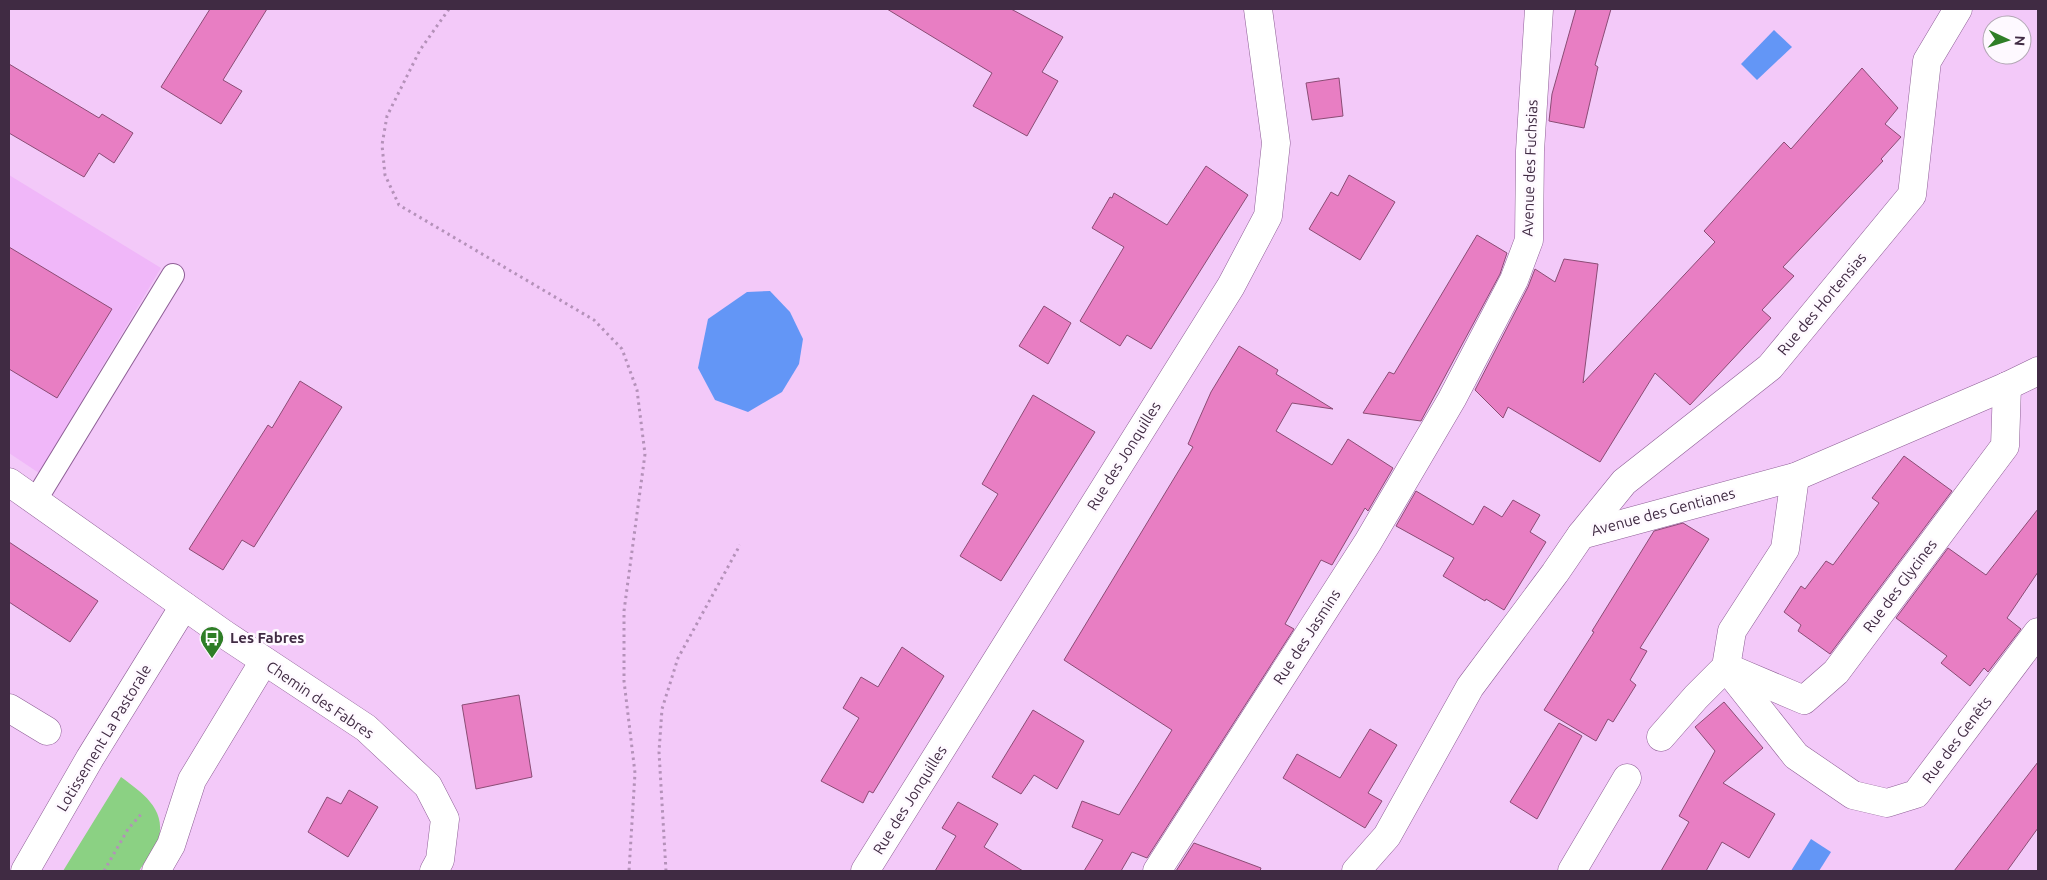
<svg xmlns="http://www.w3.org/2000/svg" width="2047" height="880" viewBox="0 0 2047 880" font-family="Ubuntu,sans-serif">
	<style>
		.built { fill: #f0b7f9 }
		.green { fill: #8bd183 }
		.water { fill: #6396f6 }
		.building { fill: #e87ec3; stroke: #8b4c75 }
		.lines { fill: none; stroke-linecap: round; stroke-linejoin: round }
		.lane-casing { stroke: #8e5f96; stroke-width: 24 }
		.street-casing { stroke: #8e5f96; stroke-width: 29 }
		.path { stroke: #b491b9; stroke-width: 3; stroke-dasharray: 2.5 4; stroke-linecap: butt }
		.lane { stroke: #fff; stroke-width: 22 }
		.street { stroke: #fff; stroke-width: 28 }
		.labels { text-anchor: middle; stroke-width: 5; stroke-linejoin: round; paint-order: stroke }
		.street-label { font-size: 15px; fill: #402b43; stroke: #fef9ff }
		.poi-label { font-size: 15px; font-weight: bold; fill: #402b43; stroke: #fef9ff; text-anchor: start }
	</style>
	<rect width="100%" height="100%" fill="#f3c9f9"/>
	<!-- built -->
	<path class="built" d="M9,175L161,268L39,473L9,453Z"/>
	<!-- green -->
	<path class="green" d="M121,777C141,792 166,808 159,838C156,849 145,861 139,871H63Z"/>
	<!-- water -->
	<g class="water">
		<path d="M1774,30L1792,47L1757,80L1741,64Z"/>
		<path d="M770,291L790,312L803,339L799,364L782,392L748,412L715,400L698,368L708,319L747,292Z"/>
		<path d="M1811,839L1831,852L1819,871H1791Z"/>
	</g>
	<!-- building -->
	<g class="building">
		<path d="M210,9H267L223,80L242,91L221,124L161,87Z"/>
		<path d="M887,9H1011L1063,37L1042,72L1058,81L1027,136L973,106L992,73Z"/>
		<path d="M1576,9H1611L1595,65L1598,67L1584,128L1549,121L1552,94Z"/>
		<path d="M9,64L99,118L102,114L133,133L114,163L99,153L84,177L9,133Z"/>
		<path d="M1862,68L1898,108L1885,124L1901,137L1881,159L1883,161L1783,267L1794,276L1762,310L1771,318L1690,405L1655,373L1600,462L1508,407L1503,418L1475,390L1528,287L1535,269L1555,282L1564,259L1598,264L1583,383L1715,242L1704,231L1784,142L1791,149Z"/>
		<path d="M1339,78L1343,116L1312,120L1306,83Z"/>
		<path d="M1206,166L1248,195L1151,349L1127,335L1120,346L1080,321L1124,247L1092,228L1110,197L1112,198L1114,193L1167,225Z"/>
		<path d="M1349,175L1395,202L1360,260L1309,229L1331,192L1338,196Z"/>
		<path d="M1477,235L1507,253L1500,274L1421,421L1363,413L1389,372L1394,374Z"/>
		<path d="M9,247L112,309L57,398L9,369Z"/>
		<path d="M1044,306L1071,323L1048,364L1019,346Z"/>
		<path d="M1239,346L1278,370L1276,374L1333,409L1292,403L1276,431L1332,465L1348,439L1393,468L1368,511L1365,508L1332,565L1321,560L1285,624L1294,629L1147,858L1132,852L1121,871H1084L1103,840L1072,827L1082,801L1119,815L1172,730L1064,660L1193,447L1188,444L1211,392Z"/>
		<path d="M300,381L342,407L254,547L242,540L223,570L189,549L268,425L272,428Z"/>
		<path d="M1033,395L1095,432L1001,581L960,556L998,494L982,484Z"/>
		<path d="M1904,456L1952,491L1830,654L1798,631L1801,625L1784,612L1801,586L1805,589L1826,561L1833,565L1879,503L1872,498Z"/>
		<path d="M1416,491L1473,525L1484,506L1502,517L1513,500L1540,515L1530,532L1546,542L1504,610L1486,599L1485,601L1443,576L1454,558L1396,526Z"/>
		<path d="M2038,509V572L2007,618L2021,629L1988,672L1984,668L1970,686L1941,663L1947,656L1896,618L1948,548L1986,575Z"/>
		<path d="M1683,523L1709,539L1640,648L1647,651L1630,680L1636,685L1613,722L1608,719L1596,741L1544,710L1594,632L1592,631L1654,531Z"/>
		<path d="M9,542L98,601L70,642L9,602Z"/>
		<path d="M902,647L944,676L873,793L869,791L863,803L821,781L859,718L843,708L861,677L878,687Z"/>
		<path d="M519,695L532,777L476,789L462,705Z"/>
		<path d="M1724,702L1763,748L1723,783L1775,814L1749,858L1722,842L1706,871H1661L1689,822L1679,816L1715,751L1695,727Z"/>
		<path d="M1033,710L1084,741L1057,789L1034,775L1021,794L992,777Z"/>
		<path d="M1559,723L1582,736L1537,819L1510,802Z"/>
		<path d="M1370,729L1397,745L1368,793L1382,801L1365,828L1283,778L1297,754L1340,778Z"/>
		<path d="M2038,762V828L2007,871H1954Z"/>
		<path d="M349,790L378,807L348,857L308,832L327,797L341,804Z"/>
		<path d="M958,802L998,824L984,847L1023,871H935L956,836L942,828Z"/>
		<path d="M1194,843L1261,868L1260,871H1176Z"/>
	</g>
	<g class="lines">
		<!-- lane casing -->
		<g class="lane-casing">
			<path id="lane" d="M35,501L173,275"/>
		</g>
		<!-- street casing -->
		<g class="street-casing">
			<g id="street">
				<path d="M9,482L224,634L366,728L428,786L445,819L440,860L434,871"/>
				<path d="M1581,535L1624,482L1770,367L1912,195L1927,61L1958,9"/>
				<path d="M1726,667L1804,700L1836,672L2005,446L2007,386"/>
				<path d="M1728,670L1796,756L1853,795L1887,803L1916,794L2038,632"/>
				<path d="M9,708L47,731"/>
				<path d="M1661,737L1696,697L1726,667L1732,631L1785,549L1795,477"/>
				<path d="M25,871L90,758L184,606"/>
				<path d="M156,871L171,845L192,780L264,661"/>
				<path d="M865,871L1231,286L1268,216L1276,143L1258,9"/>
				<path d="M1157,871L1368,542L1452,399L1514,280L1529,240L1530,151L1539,9"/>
				<path d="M1356,871L1387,836L1470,687L1555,573L1581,535L1795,477L2007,386L2038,371"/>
				<path d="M1572,871L1627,778"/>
			</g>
		</g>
		<!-- path -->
		<g class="path">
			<path d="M449,9L420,50L387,116L382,145L385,175L399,205L594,320L622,349L637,390L645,454L624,611V681L635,773L629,871"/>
			<path d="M104,871L128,829L143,812"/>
			<path d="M666,871L659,752L662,709L678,658L740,545"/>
		</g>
		<!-- lane -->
		<use href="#lane" class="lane"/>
		<!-- street -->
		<use href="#street" class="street"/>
	</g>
	<!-- icons -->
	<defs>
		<g id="bus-pin" transform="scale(1.25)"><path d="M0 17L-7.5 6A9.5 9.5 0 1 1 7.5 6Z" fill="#2f7e27" stroke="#fef9ff"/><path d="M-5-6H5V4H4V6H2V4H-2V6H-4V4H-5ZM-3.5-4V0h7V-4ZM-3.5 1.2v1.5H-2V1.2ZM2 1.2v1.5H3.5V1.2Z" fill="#fff"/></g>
	</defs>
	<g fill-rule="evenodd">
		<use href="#bus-pin" x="212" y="638"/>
	</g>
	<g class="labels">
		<!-- street labels -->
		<g class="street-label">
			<text transform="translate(1530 168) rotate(-88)" y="5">Avenue des Fuchsias</text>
			<text transform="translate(1822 304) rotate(-50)" y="5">Rue des Hortensias</text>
			<text transform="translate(1124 456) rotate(-58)" y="5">Rue des Jonquilles</text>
			<text transform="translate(1663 512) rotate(-15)" y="5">Avenue des Gentianes</text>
			<text transform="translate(1900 586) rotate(-53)" y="5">Rue des Glycines</text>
			<text transform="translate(1307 637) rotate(-57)" y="5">Rue des Jasmins</text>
			<text transform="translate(320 700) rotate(34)" y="5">Chemin des Fabres</text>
			<text transform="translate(104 738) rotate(-59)" y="5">Lotissement La Pastorale</text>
			<text transform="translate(1957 740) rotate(-53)" y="5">Rue des Genêts</text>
			<text transform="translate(910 800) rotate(-58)" y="5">Rue des Jonquilles</text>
		</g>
		<!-- poi labels -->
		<g class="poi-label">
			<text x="230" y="643">Les Fabres</text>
		</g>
	</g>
	<!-- border -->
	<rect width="2047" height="880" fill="none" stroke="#402b43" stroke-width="20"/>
	<!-- north arrow -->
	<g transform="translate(2007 40) rotate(94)"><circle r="24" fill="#fef9ff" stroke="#b2a7b4"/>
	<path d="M0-4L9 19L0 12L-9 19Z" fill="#2f7e27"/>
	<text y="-8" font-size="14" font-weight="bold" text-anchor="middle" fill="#402b43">N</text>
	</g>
</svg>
